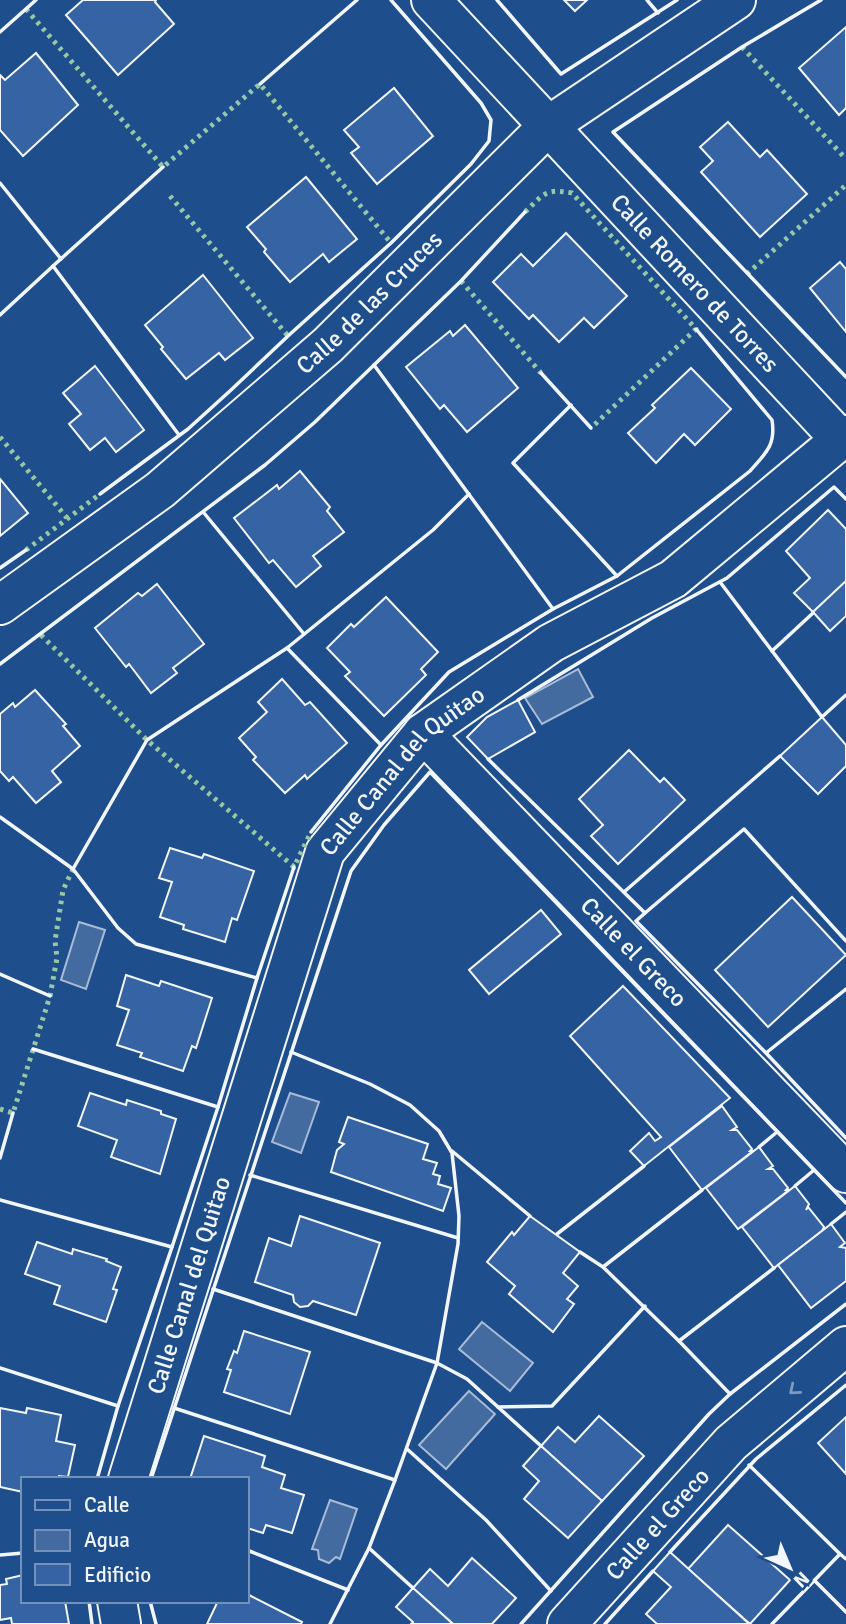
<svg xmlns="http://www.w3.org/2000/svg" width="846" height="1624" viewBox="0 0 846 1624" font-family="Signika,sans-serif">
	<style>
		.water { fill: #446ba0; stroke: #a8bbd7; stroke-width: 2 }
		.building { fill: #3563a3; stroke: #f2f6ff; stroke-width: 2 }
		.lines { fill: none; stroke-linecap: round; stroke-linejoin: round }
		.street-casing { stroke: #f2f6ff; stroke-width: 42 }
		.secondary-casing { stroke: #f2f6ff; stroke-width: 42 }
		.street { stroke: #1f4e8c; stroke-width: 38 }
		.secondary { stroke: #1f4e8c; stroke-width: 38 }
		.hedge { stroke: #97c8a6; stroke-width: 5; stroke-dasharray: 3.5 5; stroke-linecap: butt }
		.wall { stroke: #f2f6ff; stroke-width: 3.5 }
		.oneway { stroke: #7e9ac0 }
		.labels { text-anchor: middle; stroke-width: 5; stroke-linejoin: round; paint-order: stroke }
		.street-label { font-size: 24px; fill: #f2f6ff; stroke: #1f4e8c }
	</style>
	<rect width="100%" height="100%" fill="#1f4e8c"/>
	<!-- water -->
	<g class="water">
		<path d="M578,669L593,697L542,724L525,698Z"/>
		<path d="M79,922L105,930L86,989L61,980Z"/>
		<path d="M290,1093L319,1102L301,1153L272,1142Z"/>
		<path d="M482,1322L533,1363L510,1391L459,1349Z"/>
		<path d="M469,1391L495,1414L446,1469L419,1445Z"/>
		<path d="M330,1500L357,1509L340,1559L336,1557L329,1563L319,1559L318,1550L312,1549Z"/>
	</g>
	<!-- building -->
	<g class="building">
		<path d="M83,0H156L155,2L174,24L118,75L66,15Z"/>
		<path d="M564,0H587L575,11Z"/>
		<path d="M846,27V108L839,115L799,68Z"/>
		<path d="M36,53L78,105L23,156L0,130V75L5,80Z"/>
		<path d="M394,88L433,136L377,184L351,153L359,147L344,130Z"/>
		<path d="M728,122L760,157L767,150L807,194L760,237L701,172L713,161L700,147Z"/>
		<path d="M306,177L357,239L329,262L323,254L290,282L264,252L266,249L247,227Z"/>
		<path d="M566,233L627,296L594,328L584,318L559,342L533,315L529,319L493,282L521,254L533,266Z"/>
		<path d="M840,262L846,269V332L810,288Z"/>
		<path d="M203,275L253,338L225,360L219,353L186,379L161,349L163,347L145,325Z"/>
		<path d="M465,325L518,388L467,432L444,405L440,409L406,367L450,331L453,336Z"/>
		<path d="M95,366L144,430L116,452L105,438L90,450L69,424L81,414L63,393Z"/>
		<path d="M691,368L731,409L695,445L684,434L656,463L628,433L655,408L652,405Z"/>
		<path d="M300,471L330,507L327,511L344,532L313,556L321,566L296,587L273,560L269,563L234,518L277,485L279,489Z"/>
		<path d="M0,479L28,513L0,536Z"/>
		<path d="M828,510L846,529V581L813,612L794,593L810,578L786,551Z"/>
		<path d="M846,581V616L830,631L813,612Z"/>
		<path d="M157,584L204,644L173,668L177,673L151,693L129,664L126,667L95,628L138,593L142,596Z"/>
		<path d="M386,597L438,652L421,669L426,675L384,716L345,676L350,672L327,648L351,624L354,627Z"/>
		<path d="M282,679L305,705L310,702L347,743L307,779L305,775L285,793L253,760L256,757L239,738L267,712L258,702Z"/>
		<path d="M35,690L66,724L63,726L80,746L52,771L61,782L36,803L13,777L9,781L0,771V714L13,703L15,707Z"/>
		<path d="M518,700L535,732L488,759L467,737L487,717Z"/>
		<path d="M822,717L846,745V766L818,794L780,756Z"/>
		<path d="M629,750L660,782L664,778L685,800L618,864L591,836L603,825L579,799Z"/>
		<path d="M170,848L202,858L204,854L254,871L237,920L232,918L225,942L183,929L184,925L160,917L172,882L159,878Z"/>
		<path d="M792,897L846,955L768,1027L715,970Z"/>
		<path d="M541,910L561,934L489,994L469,970Z"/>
		<path d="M126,975L159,986L161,981L212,998L196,1048L192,1046L183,1071L140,1057L142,1053L117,1045L129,1010L117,1006Z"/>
		<path d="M623,986L730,1098L644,1166L630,1151L649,1133L655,1141L661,1137L570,1036Z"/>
		<path d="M90,1093L126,1105L127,1100L161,1111V1114L176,1119L160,1174L111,1157L117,1140L78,1126Z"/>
		<path d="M722,1106L737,1127L732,1130H737L752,1149L750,1151H753L702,1190L669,1147Z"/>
		<path d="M348,1117L428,1144L423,1159L437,1163L433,1174L440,1176L438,1184L451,1188L443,1211L331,1172L337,1150L344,1144L339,1142Z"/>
		<path d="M759,1147L773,1166L768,1169H773L788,1188L786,1190H789L738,1229L706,1188Z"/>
		<path d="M795,1186L809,1204L806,1210L808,1207L824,1227L822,1231L774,1268L742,1227Z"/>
		<path d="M300,1216L380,1243L356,1315L313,1301L308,1306L300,1307L294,1302L293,1295L255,1282L269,1238L291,1246Z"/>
		<path d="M530,1216L580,1252L563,1273L578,1286L567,1299L574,1304L553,1332L509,1294L515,1286L487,1262L512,1232L514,1235Z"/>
		<path d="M831,1224L845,1243L840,1247L846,1248V1281L811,1308L778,1265Z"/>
		<path d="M37,1242L72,1254L73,1249L107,1259L106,1261L121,1267L113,1289L117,1290L106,1322L54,1304L60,1286L25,1274Z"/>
		<path d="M244,1331L310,1352L290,1414L224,1392L231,1370L227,1369L234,1351L237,1353Z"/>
		<path d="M0,1408L26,1413L27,1408L61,1415L56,1441L75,1445L68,1477L59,1476V1479H23V1492L0,1487Z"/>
		<path d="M599,1416L644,1456L602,1501L541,1446L558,1427L575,1442Z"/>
		<path d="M846,1417V1474L818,1443Z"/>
		<path d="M204,1436L265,1456L262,1467L285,1475L281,1488L304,1495L292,1533L266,1525L263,1533L247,1528V1479H190Z"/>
		<path d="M541,1446L602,1501L568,1538L524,1499L539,1481L523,1466Z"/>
		<path d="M728,1525L790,1580L750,1624L688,1569Z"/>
		<path d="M670,1552L747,1622L750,1624H657L646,1614L671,1587L653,1571Z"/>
		<path d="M472,1558L516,1598L492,1624H453L413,1588L430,1569L448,1586Z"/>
		<path d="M23,1575V1601H65L69,1624H12L11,1618L0,1620V1585L7,1584L6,1579Z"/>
		<path d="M413,1588L453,1624H411L413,1622L396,1607Z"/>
		<path d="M247,1594L302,1622L301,1624H207L218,1601H247Z"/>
	</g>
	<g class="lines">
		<!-- street casing -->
		<g class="street-casing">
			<g id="street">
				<path id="s1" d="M431,0L841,440"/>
				<path id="s2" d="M423,733L846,1173"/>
				<path id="s3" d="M128,1479L325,852L423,733L551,643L673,579L846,435"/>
				<path d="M117,1601L121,1624"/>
				<path id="s4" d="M567,1624L731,1443L846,1346"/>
			</g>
		</g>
		<!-- secondary casing -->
		<g class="secondary-casing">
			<g id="secondary">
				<path id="s5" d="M0,605L160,490L328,345L548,126L736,0"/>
			</g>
		</g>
		<!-- street -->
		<use href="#street" class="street"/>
		<!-- secondary -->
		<use href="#secondary" class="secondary"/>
		<!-- hedge -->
		<g class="hedge">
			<path d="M26,9L163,167L260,84L391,243"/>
			<path d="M742,47L846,159"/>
			<path d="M170,196L288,336"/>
			<path d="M525,212C544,194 545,188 572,193L696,329L591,428"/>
			<path d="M747,274L846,185"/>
			<path d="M461,281L541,373"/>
			<path d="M0,437L67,518"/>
			<path d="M26,550L100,494"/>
			<path d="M41,635L147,740L294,867L311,832"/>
			<path d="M0,1109L13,1113L50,996L57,958L55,941L63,890L73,869"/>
		</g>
		<!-- wall -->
		<g class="wall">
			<path d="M497,0L561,74L677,0"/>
			<path d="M647,0L658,13"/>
			<path d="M821,0L742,47L613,132L846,377"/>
			<path d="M0,32L36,0"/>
			<path d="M260,84L357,0"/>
			<path d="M163,167L53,266L179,435"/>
			<path d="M0,183L61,259"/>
			<path d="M525,212L461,281L374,365L553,609L617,576L750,471C766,453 776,445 772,420L696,329"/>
			<path d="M0,315L53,266"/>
			<path d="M541,373L591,428"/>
			<path d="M571,405L513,463L617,576"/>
			<path d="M100,494L188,429L231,390L288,336L391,243L471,164L489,141L491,120L481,103L391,0"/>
			<path d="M204,513L304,634"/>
			<path d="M0,568L26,550"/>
			<path d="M720,582L822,717L846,695"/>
			<path d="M287,648L433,530L469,494"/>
			<path d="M772,651L813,613"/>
			<path d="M0,664L265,465L315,422L374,365"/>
			<path d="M518,700L652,618L727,578L834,487L846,499"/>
			<path d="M488,759L645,913L636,921L766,1053L846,1138"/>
			<path d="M0,817L73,869L118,928L136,944L257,978L294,867"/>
			<path d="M311,832L381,745L449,672L553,609"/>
			<path d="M73,869L147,740L287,648L381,745"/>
			<path d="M624,892L780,756"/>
			<path d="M645,913L744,829L846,941"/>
			<path d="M0,974L50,996"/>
			<path d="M33,1049L218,1107L257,978"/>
			<path d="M766,1053L846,989"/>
			<path d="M759,1147L777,1132"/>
			<path d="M452,1151L530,1216"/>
			<path d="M0,1158L13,1113"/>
			<path d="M250,1175L458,1238"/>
			<path d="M795,1186L814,1170"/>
			<path d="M0,1200L172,1247L218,1107"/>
			<path d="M831,1224L846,1212"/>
			<path d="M557,1234L644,1166"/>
			<path d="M580,1252L603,1267L679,1341"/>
			<path d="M603,1267L702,1190"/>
			<path d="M213,1289L437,1363L467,1379L541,1446"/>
			<path d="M0,1368L118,1406"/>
			<path d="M730,1394L679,1341L774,1268"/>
			<path d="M498,1407L552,1406L645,1306"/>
			<path d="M174,1408L395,1480L437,1363L458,1244L459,1216L452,1153L439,1131L410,1105L370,1084L291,1052"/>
			<path d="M407,1449L486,1520L551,1591"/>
			<path d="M749,1465L840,1554"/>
			<path d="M97,1479L118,1406L172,1247"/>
			<path d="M151,1479L351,871L384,825L430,772L846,1203"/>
			<path d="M395,1480L369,1548L413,1588"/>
			<path d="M247,1550L348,1590"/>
			<path d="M670,1552L756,1459L846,1385"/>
			<path d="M0,1555L23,1553"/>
			<path d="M815,1581L846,1612"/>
			<path d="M89,1601L92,1624"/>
			<path d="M150,1601L156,1624"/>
			<path d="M330,1624L369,1548"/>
			<path d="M521,1624L709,1414L730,1394L846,1304"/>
			<path d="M605,1624L653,1571"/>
			<path d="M772,1624L840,1554L846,1559"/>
		</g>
	</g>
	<!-- one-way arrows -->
	<defs><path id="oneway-chevron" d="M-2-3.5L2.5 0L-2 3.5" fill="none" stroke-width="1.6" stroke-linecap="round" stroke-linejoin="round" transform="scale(1.75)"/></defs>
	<use class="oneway" href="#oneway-chevron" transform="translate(794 1390) rotate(140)"/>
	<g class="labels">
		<!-- street labels -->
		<g class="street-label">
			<text dy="8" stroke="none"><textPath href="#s1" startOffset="387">Calle Romero de Torres</textPath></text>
			<text dy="8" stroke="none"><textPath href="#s5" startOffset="478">Calle de las Cruces</textPath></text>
			<text dy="8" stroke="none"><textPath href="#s3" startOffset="770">Calle Canal del Quitao</textPath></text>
			<text dy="8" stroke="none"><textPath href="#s2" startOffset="304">Calle el Greco</textPath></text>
			<text dy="8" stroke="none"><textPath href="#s3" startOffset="203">Calle Canal del Quitao</textPath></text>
			<text dy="8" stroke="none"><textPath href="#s4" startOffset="135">Calle el Greco</textPath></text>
		</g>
	</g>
	<!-- legend -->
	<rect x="21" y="1477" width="228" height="126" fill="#1f4e8c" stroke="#7391ba" stroke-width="2"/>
	<rect x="35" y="1500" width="35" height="10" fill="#1f4e8c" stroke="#7391ba" stroke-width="2"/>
	<text x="84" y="1512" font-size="21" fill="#f2f6ff">Calle</text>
	<rect x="35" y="1530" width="35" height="21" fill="#446ba0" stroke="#7391ba" stroke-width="2"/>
	<text x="84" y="1547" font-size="21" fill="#f2f6ff">Agua</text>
	<rect x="35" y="1564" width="35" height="21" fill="#3563a3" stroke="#7391ba" stroke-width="2"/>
	<text x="84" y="1582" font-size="21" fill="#f2f6ff">Edificio</text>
	<!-- north arrow -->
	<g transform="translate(790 1568) rotate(136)" stroke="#1f4e8c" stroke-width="5" paint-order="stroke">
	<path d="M0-5L12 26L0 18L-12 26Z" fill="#f2f6ff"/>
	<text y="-10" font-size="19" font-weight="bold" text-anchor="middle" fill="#f2f6ff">N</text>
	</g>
</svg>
